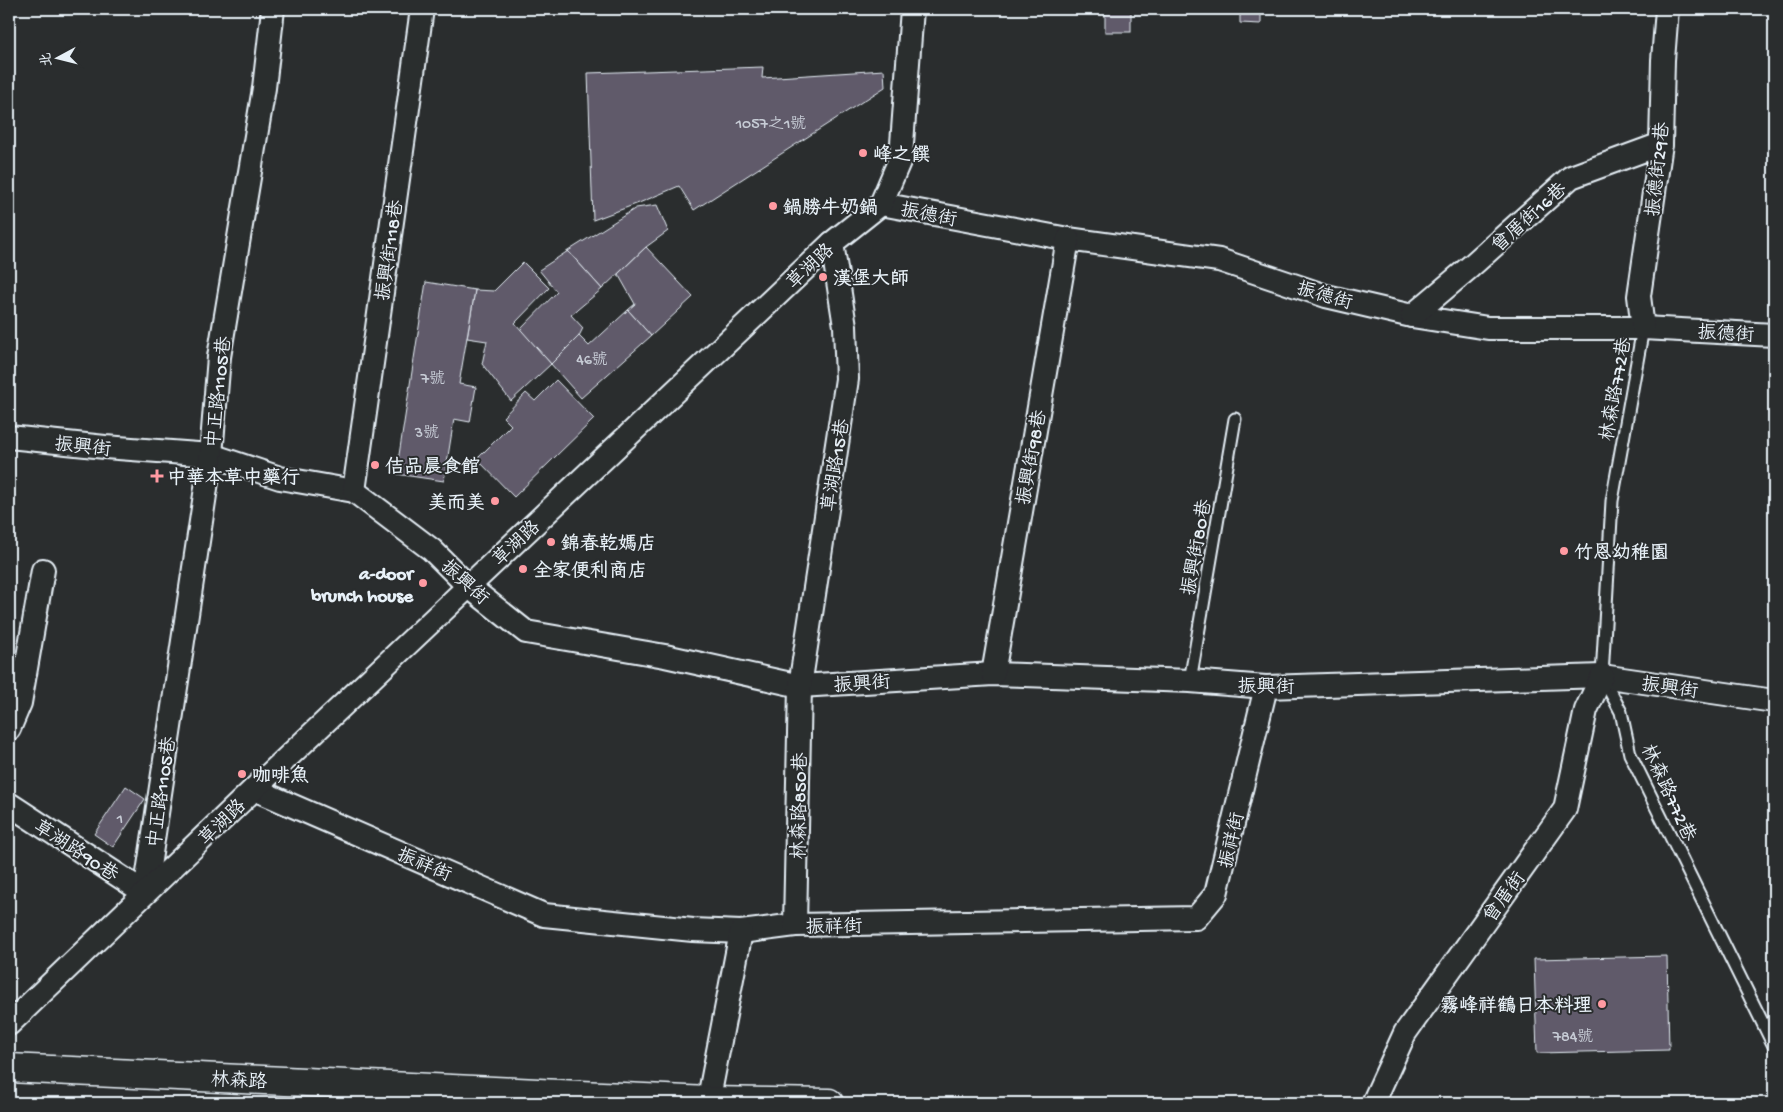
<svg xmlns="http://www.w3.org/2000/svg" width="1783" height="1112" viewBox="0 0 1783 1112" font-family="'Gochi Hand','LXGW WenKai TC',sans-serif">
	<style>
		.building { fill: #615a6b; stroke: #e8f1f8 }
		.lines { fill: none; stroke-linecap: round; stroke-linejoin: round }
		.lane-casing { stroke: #e8f1f8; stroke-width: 15 }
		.street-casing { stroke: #e8f1f8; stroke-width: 26 }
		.primary-casing { stroke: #e8f1f8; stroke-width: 31 }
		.lane { stroke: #2a2d2e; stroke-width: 11 }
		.street { stroke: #2a2d2e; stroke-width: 22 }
		.primary { stroke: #2a2d2e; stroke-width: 28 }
		.poi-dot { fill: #ff9aa2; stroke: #2a2d2e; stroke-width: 2 }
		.labels { text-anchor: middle; stroke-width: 4; stroke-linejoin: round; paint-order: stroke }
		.number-label { font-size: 16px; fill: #c6cbd5 }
		.poi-label { font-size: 19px; font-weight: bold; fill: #e8f1f8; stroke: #2a2d2e; text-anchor: start }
		.street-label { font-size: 19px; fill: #e8f1f8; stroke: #2a2d2e }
	</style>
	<rect width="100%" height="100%" fill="#2a2d2e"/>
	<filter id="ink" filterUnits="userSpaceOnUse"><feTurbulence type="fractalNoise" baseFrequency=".02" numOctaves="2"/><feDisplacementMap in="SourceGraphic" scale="10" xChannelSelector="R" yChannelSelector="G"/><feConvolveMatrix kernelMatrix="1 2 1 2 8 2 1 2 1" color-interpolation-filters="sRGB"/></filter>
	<g filter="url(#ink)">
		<!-- building -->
		<g class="building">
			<rect x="1105" y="9" width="26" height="23"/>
			<path d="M1240,9H1261V24L1240,23Z"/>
			<path d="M763,67L762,78L884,70L885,87L694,210L679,186L639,203L593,220L588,73Z"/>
			<path d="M657,205L668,231L646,247L602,289L568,251L636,208Z"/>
			<path d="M646,247L693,297L651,336L628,310L635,304L618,274Z"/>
			<path d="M568,251L602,289L571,315L583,328L579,336L551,364L520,330L557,292L539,270Z"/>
			<path d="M523,262L549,288L515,323L551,364L511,401L482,364L487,341L467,338L475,290L494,291Z"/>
			<path d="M426,282L475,290L459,384L476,387L470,422L454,419L444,481L396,474Z"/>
			<path d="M628,310L651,336L581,398L551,364L579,336L589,346Z"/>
			<path d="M556,380L594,419L514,497L477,459L511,425L503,417L526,393L535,401Z"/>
			<path d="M126,786L145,799L113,847L94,834Z"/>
			<path d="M1667,956L1669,1050L1537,1053L1534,959Z"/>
		</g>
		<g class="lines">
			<!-- lane casing -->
			<g class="lane-casing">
				<g id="lane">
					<path d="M1643,328L1612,501L1602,676L1621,712L1630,754L1774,1046"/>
					<path d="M1190,681L1235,419"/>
				</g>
			</g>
			<!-- street casing -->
			<g class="street-casing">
				<g id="street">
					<path d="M881,204L1068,239L1219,260L1326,296L1412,316L1488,328H1643L1774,335"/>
					<path d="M1412,316L1470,267L1571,177L1661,144"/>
					<path d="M1643,328L1639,296L1661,144L1663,60L1667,9"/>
					<path d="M9,437L105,447L211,455L280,478L354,491L432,550L468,586L526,632L665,656L800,686L993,674L1190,681L1266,687L1602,676L1774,701"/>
					<path d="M354,491L422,9"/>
					<path d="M993,674L1068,239"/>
					<path d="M9,729L20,703L43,570"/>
					<path d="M254,789L544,915L693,930L741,932L795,925L1196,918L1216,894L1266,687"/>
					<path d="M9,804L145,893L211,455L219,357L264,88L273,9"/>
					<path d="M795,925L800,686L847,379L845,326L832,243"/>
					<path d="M9,1024L254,789L832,243L881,204L901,157L912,9"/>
					<path d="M708,1103L741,932"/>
					<path d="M1373,1103L1405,1033L1565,809L1586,710L1602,676"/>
				</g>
			</g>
			<!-- primary casing -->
			<g class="primary-casing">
				<path id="primary" d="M9,1068L708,1101L829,1103"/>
			</g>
			<!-- lane -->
			<use href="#lane" class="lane"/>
			<!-- street -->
			<use href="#street" class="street"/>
			<!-- primary -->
			<use href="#primary" class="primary"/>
		</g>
	</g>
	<!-- markers -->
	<g class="poi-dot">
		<circle cx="863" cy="153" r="5"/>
		<circle cx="773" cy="206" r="5"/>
		<circle cx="823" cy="277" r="5"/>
		<circle cx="375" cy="465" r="5"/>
		<path d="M154.5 468.5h5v5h5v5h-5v5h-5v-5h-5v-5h5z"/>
		<circle cx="495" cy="501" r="5"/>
		<circle cx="551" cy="542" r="5"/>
		<circle cx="1564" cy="551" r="5"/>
		<circle cx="523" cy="569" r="5"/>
		<circle cx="423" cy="583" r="5"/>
		<circle cx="242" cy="774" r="5"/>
		<circle cx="1602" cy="1004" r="5"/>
	</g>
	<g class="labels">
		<!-- number labels -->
		<g class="number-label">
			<text x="771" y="128">1057之1號</text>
			<text x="592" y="364">46號</text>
			<text x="433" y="383">7號</text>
			<text x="427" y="437">3號</text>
			<text x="120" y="823">1</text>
			<text x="1573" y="1041">784號</text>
		</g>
		<!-- poi labels -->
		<g class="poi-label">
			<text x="873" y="160">峰之饌</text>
			<text x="783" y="213">鍋勝牛奶鍋</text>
			<text x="833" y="284">漢堡大師</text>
			<text x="385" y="472">佶品晨食館</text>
			<text x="167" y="483">中華本草中藥行</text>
			<text x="485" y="508" text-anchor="end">美而美</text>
			<text x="561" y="549">錦春乾媽店</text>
			<text x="1574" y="558">竹恩幼稚園</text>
			<text x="533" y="576">全家便利商店</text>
			<text x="413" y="579" text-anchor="end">a-door<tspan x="413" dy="22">brunch house</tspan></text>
			<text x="252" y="781">咖啡魚</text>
			<text x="1592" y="1011" text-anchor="end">霧峰祥鶴日本料理</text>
		</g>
		<!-- street labels -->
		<g class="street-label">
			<text transform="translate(1656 169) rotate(-84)" y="7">振德街29巷</text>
			<text transform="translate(929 213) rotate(11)" y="7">振德街</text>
			<text transform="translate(1528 216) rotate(-42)" y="7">曾厝街16巷</text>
			<text transform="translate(388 250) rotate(-82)" y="7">振興街118巷</text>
			<text transform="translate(809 265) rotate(-43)" y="7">草湖路</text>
			<text transform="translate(1325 294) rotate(16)" y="7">振德街</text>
			<text transform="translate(1726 332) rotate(3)" y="7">振德街</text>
			<text transform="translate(1614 389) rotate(-80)" y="7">林森路772巷</text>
			<text transform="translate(217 392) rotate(-84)" y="7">中正路1105巷</text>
			<text transform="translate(83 445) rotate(6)" y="7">振興街</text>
			<text transform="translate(1030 457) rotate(-80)" y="7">振興街98巷</text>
			<text transform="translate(834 465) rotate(-81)" y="7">草湖路15巷</text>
			<text transform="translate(515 542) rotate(-43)" y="7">草湖路</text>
			<text transform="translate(1195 547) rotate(-80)" y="7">振興街80巷</text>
			<text transform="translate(466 581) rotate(42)" y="7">振興街</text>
			<text transform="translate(862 682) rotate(-4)" y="7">振興街</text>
			<text transform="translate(1266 685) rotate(1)" y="7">振興街</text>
			<text transform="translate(1670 686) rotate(8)" y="7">振興街</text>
			<text transform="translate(160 792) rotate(-82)" y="7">中正路1105巷</text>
			<text transform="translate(1670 792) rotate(65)" y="7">林森路772巷</text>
			<text transform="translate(798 806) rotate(-89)" y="7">林森路850巷</text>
			<text transform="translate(221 821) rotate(-44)" y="7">草湖路</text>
			<text transform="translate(1230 840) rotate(-77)" y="7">振祥街</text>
			<text transform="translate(77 849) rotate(33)" y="7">草湖路90巷</text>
			<text transform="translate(425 863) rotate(23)" y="7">振祥街</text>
			<text transform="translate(1503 896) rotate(-54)" y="7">曾厝街</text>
			<text transform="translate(834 925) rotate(-1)" y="7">振祥街</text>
			<text transform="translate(239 1079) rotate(3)" y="7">林森路</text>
		</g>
	</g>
	<!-- margin -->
	<rect width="1783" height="1112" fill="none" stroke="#2a2d2e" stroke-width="30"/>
	<rect x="15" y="15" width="1753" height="1082" fill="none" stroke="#e8f1f8" stroke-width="2" filter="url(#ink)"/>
	<!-- north arrow -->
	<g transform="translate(58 58) rotate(263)" stroke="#2a2d2e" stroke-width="4" paint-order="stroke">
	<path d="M0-4L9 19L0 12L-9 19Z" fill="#e8f1f8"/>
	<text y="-8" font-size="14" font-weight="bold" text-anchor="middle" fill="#e8f1f8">北</text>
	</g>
</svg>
